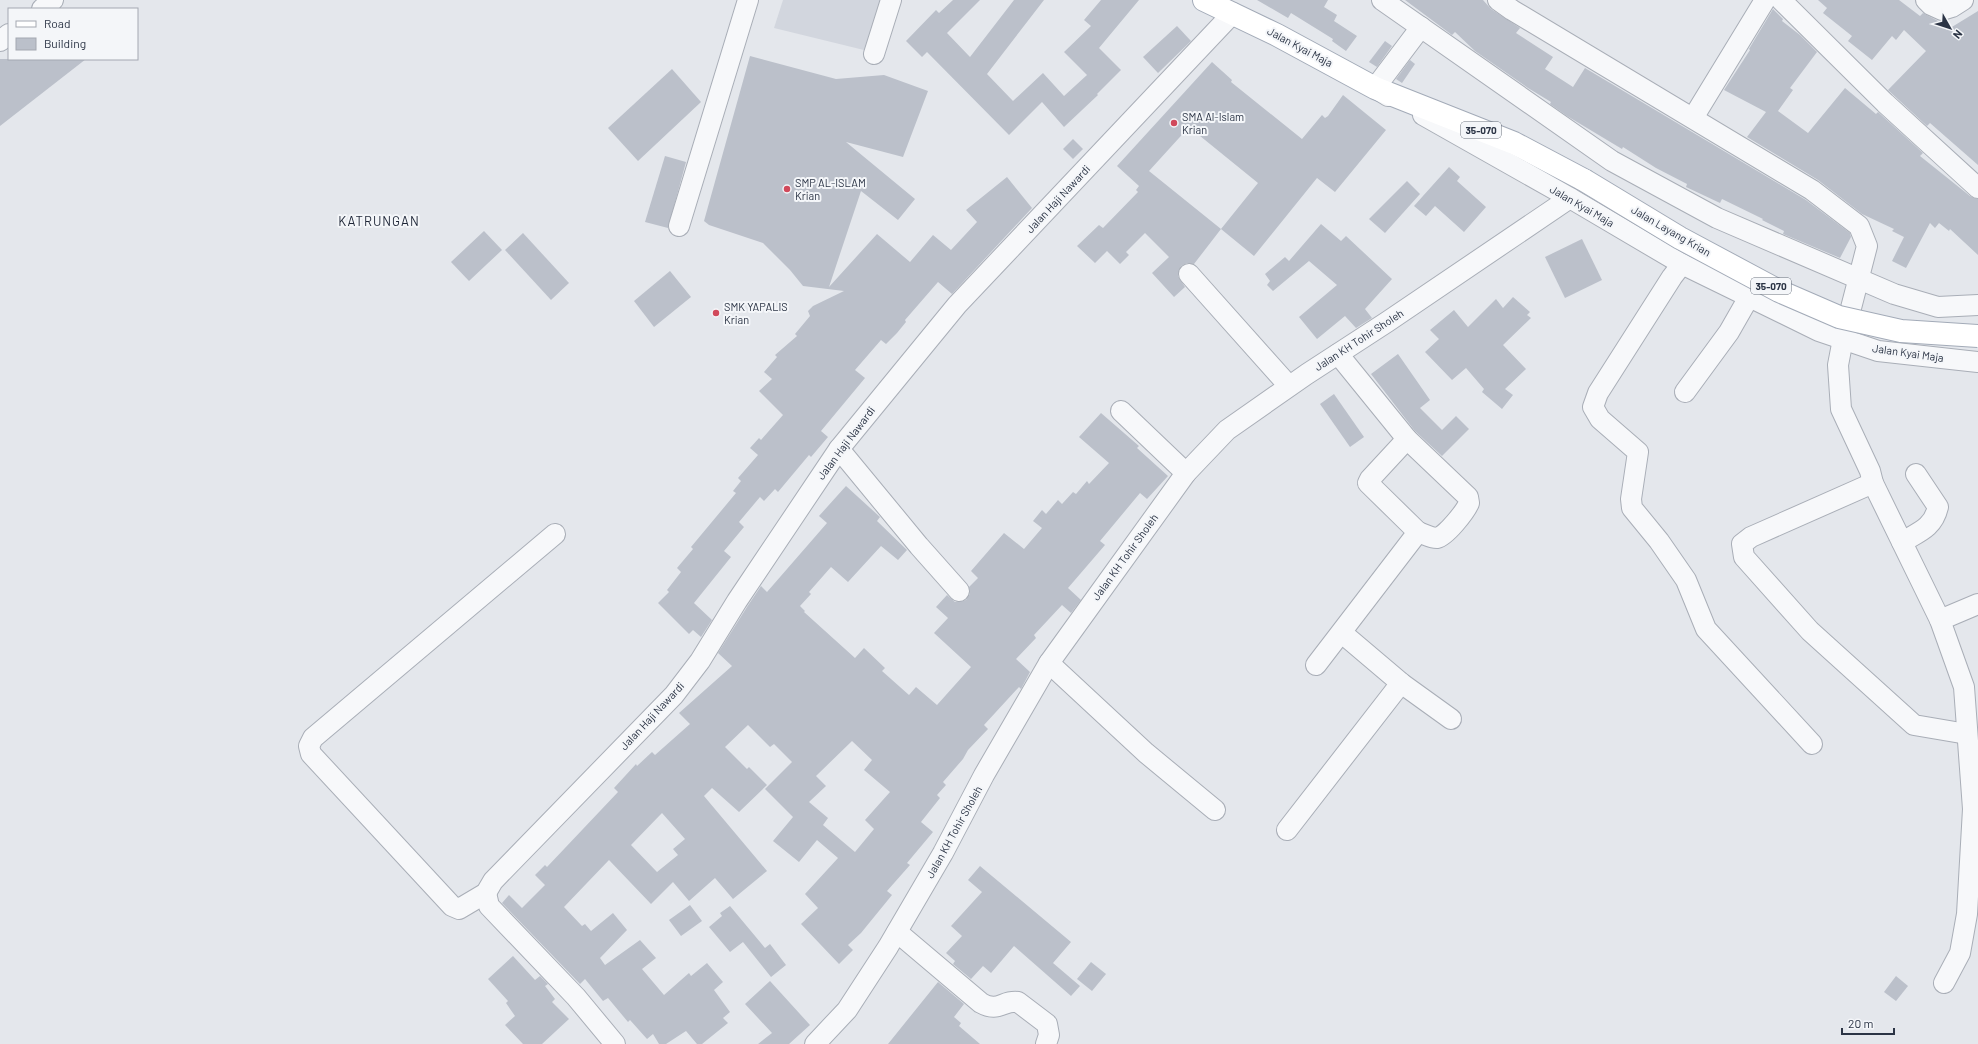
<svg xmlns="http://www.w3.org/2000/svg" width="1978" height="1044" viewBox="0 0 1978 1044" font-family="Barlow,sans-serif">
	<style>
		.built { fill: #d2d6de }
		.building { fill: #bbc0ca; fill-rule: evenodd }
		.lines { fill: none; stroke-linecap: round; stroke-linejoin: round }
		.minor-casing { stroke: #a9aeb7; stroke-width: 22 }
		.major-casing { stroke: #a3abb8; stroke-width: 24 }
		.minor { stroke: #f7f8fa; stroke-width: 20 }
		.major { stroke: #fff; stroke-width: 22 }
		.major-bridge-casing { stroke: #a3abb8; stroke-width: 24; stroke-linecap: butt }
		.major-bridge { stroke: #fff; stroke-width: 22 }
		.poi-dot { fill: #d1495b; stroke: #f4f6f9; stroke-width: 1.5 }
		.labels { text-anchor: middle; stroke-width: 4; stroke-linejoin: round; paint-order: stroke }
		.shield { fill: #f4f6f9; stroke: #676e7b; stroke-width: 1 }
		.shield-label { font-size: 10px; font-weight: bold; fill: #2b3445 }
		.street-label { font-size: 11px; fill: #2b3445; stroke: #f4f6f9 }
		.poi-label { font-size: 11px; fill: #2b3445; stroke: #f4f6f9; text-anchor: start }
		.quarter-label { font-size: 13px; letter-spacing: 1px; fill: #1d2536; stroke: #f4f6f9 }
	</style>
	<rect width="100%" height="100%" fill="#e4e7ec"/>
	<!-- built -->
	<path class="built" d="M783,0H884L868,51L774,28Z"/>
	<!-- building -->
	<g class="building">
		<path d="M953,0H980L947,33L970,57L1014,0H1044L987,74L1013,101L1043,73L1064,96L1087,75L1064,52L1091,26L1084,20L1101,0H1139L1099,48L1121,70L1097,94L1098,95L1064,127L1042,102L1009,135L927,52L922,57L906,41L936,10L939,13Z"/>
		<path d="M1257,0H1328L1324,7L1337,15L1334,21L1357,36L1346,51L1332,41L1333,39L1291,13L1288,18Z"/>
		<path d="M1405,0H1483L1491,9L1520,28L1516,33L1553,57L1545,69L1573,87L1585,68L1806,200L1850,233L1851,237L1840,258L1783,234L1784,231L1762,220L1763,219L1722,199L1720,203L1686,187L1687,184L1656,168L1623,147L1622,149L1567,116L1550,104L1551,102L1528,88L1475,51L1455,32L1452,35Z"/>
		<path d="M1818,0H1899L1920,16L1923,13L1938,21L1947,30L1978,11V165L1930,123L1927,126L1888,90L1926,51L1904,30L1896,40L1892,36L1872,60L1848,41L1852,36L1823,13L1827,8Z"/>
		<path d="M1773,9L1783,19L1782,21L1800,35L1817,52L1790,88L1793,90L1778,111L1808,133L1845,88L1876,114L1878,112L1923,153L1920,156L1970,196L1978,199V255L1950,229L1949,231L1939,223L1935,228L1930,223L1906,268L1892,261L1904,237L1892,231L1894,229L1862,214L1818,180L1747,137L1766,112L1724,90L1750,50L1749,49Z"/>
		<path d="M1177,26L1191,41L1158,73L1143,57Z"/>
		<path d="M1385,41L1392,46L1377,67L1369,62Z"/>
		<path d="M750,56L836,79L884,75L928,91L903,157L846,142L915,199L898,220L861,191L829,287L877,234L910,262L933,235L951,250L977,222L966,210L1007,177L1032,208L952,294L938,282L905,320L906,322L897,333L886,344L881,340L855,370L865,378L821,431L828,437L811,457L809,455L778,492L775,489L764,501L760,497L739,522L744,527L724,551L731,557L694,603L712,620L701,637L693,630L689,634L658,603L669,592L667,590L681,572L677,568L693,549L691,547L736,493L733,491L741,481L738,478L758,455L750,448L759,438L761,440L783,415L759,391L772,379L764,372L777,357L775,355L797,336L795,334L810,316L808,311L813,306L844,291L803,286L790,270L763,243L709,225L704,221Z"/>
		<path d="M0,59H86L0,126Z"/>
		<path d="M1410,60L1415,64L1402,83L1396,79Z"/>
		<path d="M1212,62L1232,80L1231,82L1302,139L1322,115L1325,118L1328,116L1343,95L1386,130L1335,192L1317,178L1254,256L1221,229L1194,264L1187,263L1181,266L1178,276L1185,287L1174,297L1152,273L1169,257L1145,233L1126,252L1129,255L1120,264L1107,251L1095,263L1077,246L1099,225L1103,228L1138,192L1136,190L1139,186L1117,166ZM1189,127L1258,183L1221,229L1149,171Z"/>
		<path d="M672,69L701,102L638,161L608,128Z"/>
		<path d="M1073,139L1083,149L1073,159L1063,149Z"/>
		<path d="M665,156L686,162L668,228L645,222Z"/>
		<path d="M1449,167L1460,177L1457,181L1486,207L1464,232L1435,206L1426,216L1414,206Z"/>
		<path d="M1407,181L1420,194L1385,233L1369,219Z"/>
		<path d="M1321,224L1341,241L1346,236L1392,279L1365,309L1372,318L1356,328L1345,316L1317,339L1299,317L1337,285L1309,261L1273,291L1267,285L1270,281L1265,274L1285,257L1289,261Z"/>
		<path d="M484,231L502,250L469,281L451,262Z"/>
		<path d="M523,233L569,283L551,300L505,250Z"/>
		<path d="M1582,239L1602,280L1565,298L1545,257Z"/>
		<path d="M670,271L691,297L654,327L634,301Z"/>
		<path d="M1513,297L1530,312L1527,315L1531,318L1503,345L1526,369L1505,389L1513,395L1502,409L1482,392L1484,389L1466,368L1452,380L1425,352L1439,339L1430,330L1454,310L1468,327L1496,299L1503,308Z"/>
		<path d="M1398,354L1430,400L1420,408L1442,430L1456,416L1469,429L1442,456L1415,431L1371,374Z"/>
		<path d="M1334,394L1364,437L1350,447L1320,404Z"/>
		<path d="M1101,413L1139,446L1137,448L1168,476L1147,499L1140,493L1100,541L1105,545L1068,588L1081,600L1071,613L1062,605L1034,635L1036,638L1016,659L1030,672L1021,689L1019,687L984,725L988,729L968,750L963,759L943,782L946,785L937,795L940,798L921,822L933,832L907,863L910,865L887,891L892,895L861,933L848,945L853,950L839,964L801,924L818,908L805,894L838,858L817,840L799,862L773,841L793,817L765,789L792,762L774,744L770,747L748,725L725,747L747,769L749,767L767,785L739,812L712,788L704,796L767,871L733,899L715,878L689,901L673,882L651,904L609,860L564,907L582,926L585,924L591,931L613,913L627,930L600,958L605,965L640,940L656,958L642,969L664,995L689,973L691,976L707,963L723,982L714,990L730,1012L723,1018L728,1023L702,1044H697L686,1031L666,1044H659L653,1034L647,1039L630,1020L628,1022L608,998L603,1001L585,979L580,984L502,903L509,895L522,908L545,885L535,875L545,865L547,867L618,792L614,788L636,764L637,766L652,752L655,755L690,724L679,713L732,666L718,653L747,607L761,586L767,592L827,523L819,516L846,486L880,517L877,521L907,550L898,560L881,546L848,582L831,567L809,592L811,594L800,606L805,611L804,612L855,658L864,648L885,668L882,671L909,695L916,687L937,705L971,667L934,633L948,618L936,607L947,595L955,602L966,600L970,594L969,587L978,578L971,571L1004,533L1024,549L1042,528L1033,521L1042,510L1046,514L1058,500L1062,504L1073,492L1076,494L1087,481L1089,484L1109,463L1079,437ZM852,741L872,760L864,770L890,792L865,820L874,829L855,852L823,825L828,818L809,802L826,786L816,776ZM662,813L685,839L673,849L678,855L657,872L631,845Z"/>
		<path d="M980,866L1071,942L1053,963L1080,986L1071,996L1014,946L991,973L983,966L971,979L953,964L955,961L946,953L962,936L951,926L982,892L968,880Z"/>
		<path d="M690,905L702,921L681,936L669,920Z"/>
		<path d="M730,906L765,948L770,944L786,965L771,977L743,942L730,952L709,927L722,916L720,913Z"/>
		<path d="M513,956L535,980L540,976L548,984L545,986L555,999L552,1002L569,1019L542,1044H523L505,1025L515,1016L506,1003L508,1001L488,979Z"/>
		<path d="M1091,962L1106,974L1092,991L1077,979Z"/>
		<path d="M1896,976L1908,986L1896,1001L1884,992Z"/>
		<path d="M770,981L810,1025L789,1044H758L772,1033L745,1004Z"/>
		<path d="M938,982L964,1004L954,1017L961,1023L959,1026L980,1044H888Z"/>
	</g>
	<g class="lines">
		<!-- minor casing -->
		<g class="minor-casing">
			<g id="minor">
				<path d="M1382,0L1612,161L1717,218L1894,294L1938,307L1978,305"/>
				<path d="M1498,0L1512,10L1812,190L1859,226L1867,246L1843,339L1838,365L1841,409L1870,471L1873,483L1940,620L1964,687L1973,809L1967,914L1960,953L1944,983"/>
				<path d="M1781,0L1885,103L1978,188"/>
				<path d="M1926,0L1931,5L1942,10L1952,7L1963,0"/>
				<path d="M42,9L53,0"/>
				<path d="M0,41L9,34"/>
				<path d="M874,54L891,0"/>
				<path d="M1388,96L1375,88L1421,27"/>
				<path d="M1423,115L1570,198L1682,264L1819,331L1878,351L1978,362"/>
				<path d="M1693,118L1765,0"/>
				<path d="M679,226L748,0"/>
				<path d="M1682,264L1672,277L1598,393L1593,407L1600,419L1638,452L1631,499L1632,508L1659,541L1686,580L1706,629L1812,744"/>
				<path d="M1189,274L1289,386"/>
				<path d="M1338,354L1407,439L1468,497L1469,503C1465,512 1446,536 1437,538C1431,538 1424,534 1418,532"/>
				<path d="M1685,392L1729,332L1749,297"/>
				<path d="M1121,411L1186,473"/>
				<path d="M839,449L919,546L959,591"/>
				<path d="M1873,483L1751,537L1742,544L1744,557L1810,631L1914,725L1967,734"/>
				<path d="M555,534L313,738L309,746L311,754L452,906L459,909L486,893L493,881L674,695L700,661L737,601L839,449L957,305L1233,13"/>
				<path d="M1902,542C1919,532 1933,528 1938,507L1916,474"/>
				<path d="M1940,620L1978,604"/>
				<path d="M1342,633L1401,683L1451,719"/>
				<path d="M1049,663L1146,753L1215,810"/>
				<path d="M1316,665L1418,532L1368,483L1370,479L1407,439"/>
				<path d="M1287,830L1401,683"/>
				<path d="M486,893L489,906L576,997L615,1044"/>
				<path d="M897,932L981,1003C999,1013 1002,1000 1018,1002L1047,1024L1049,1035L1046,1044"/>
				<path d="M815,1044L847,1010L888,947L943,853L984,775L1049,663L1186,473L1227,430L1307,374L1387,322L1570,198"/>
			</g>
		</g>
		<!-- major casing -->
		<g class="major-casing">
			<path id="major" d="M1204,0L1277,35L1375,88L1514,143L1584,180"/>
		</g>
		<!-- minor -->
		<use href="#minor" class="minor"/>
		<!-- major -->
		<use href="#major" class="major"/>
		<!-- major-bridge casing -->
		<g class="major-bridge-casing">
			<path id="major-bridge" d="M1584,180L1680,238L1779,291L1839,317L1901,331L1978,336"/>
		</g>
		<!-- major-bridge -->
		<use href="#major-bridge" class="major-bridge"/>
	</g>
	<!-- markers -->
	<g class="poi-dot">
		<circle cx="1174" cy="123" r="4"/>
		<circle cx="787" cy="189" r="4"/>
		<circle cx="716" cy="313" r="4"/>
	</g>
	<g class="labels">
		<!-- shield labels -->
		<g class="shield">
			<rect x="1461" y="122" width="40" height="16" rx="3"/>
			<rect x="1751" y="278" width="40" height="16" rx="3"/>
		</g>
		<g class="shield-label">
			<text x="1481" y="134">35-070</text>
			<text x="1771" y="290">35-070</text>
		</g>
		<!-- street labels -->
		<g class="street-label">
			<text transform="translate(1300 47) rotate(28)" y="4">Jalan Kyai Maja</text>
			<text transform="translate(1058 199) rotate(-47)" y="4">Jalan Haji Nawardi</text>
			<text transform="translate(1582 206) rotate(30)" y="4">Jalan Kyai Maja</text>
			<text transform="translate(1671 231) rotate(30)" y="4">Jalan Layang Krian</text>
			<text transform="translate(1359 340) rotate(-33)" y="4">Jalan KH Tohir Sholeh</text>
			<text transform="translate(1908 353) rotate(8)" y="4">Jalan Kyai Maja</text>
			<text transform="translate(846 443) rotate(-53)" y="4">Jalan Haji Nawardi</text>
			<text transform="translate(1125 557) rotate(-54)" y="4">Jalan KH Tohir Sholeh</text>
			<text transform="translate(652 716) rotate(-47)" y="4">Jalan Haji Nawardi</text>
			<text transform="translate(954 832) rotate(-61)" y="4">Jalan KH Tohir Sholeh</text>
		</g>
		<!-- poi labels -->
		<g class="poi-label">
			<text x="1182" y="121">SMA Al-Islam<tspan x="1182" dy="13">Krian</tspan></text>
			<text x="795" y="187">SMP AL-ISLAM<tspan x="795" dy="13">Krian</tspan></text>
			<text x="724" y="311">SMK YAPALIS<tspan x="724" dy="13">Krian</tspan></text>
		</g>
		<!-- quarter labels -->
		<g class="quarter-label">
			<text x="379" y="226">KATRUNGAN</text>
		</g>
	</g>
	<!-- legend -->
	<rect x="8" y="8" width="130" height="52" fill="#f4f6f9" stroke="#a4a8b1"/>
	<rect x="16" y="21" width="20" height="6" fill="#ffffff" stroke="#a4a8b1"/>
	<text x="44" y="28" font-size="12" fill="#2b3445">Road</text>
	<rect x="16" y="38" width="20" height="12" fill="#bbc0ca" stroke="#a4a8b1"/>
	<text x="44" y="48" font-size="12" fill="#2b3445">Building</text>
	<!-- north arrow -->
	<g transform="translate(1950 28) rotate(129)" stroke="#f4f6f9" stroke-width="3" paint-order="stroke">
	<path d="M0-3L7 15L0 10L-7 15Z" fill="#2b3445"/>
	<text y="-6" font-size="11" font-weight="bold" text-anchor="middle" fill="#2b3445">N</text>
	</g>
	<!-- scale -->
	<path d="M1842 1028v6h52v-6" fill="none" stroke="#2b3445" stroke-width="2"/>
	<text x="1848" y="1028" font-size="12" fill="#2b3445" stroke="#f4f6f9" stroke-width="3" paint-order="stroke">20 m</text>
</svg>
